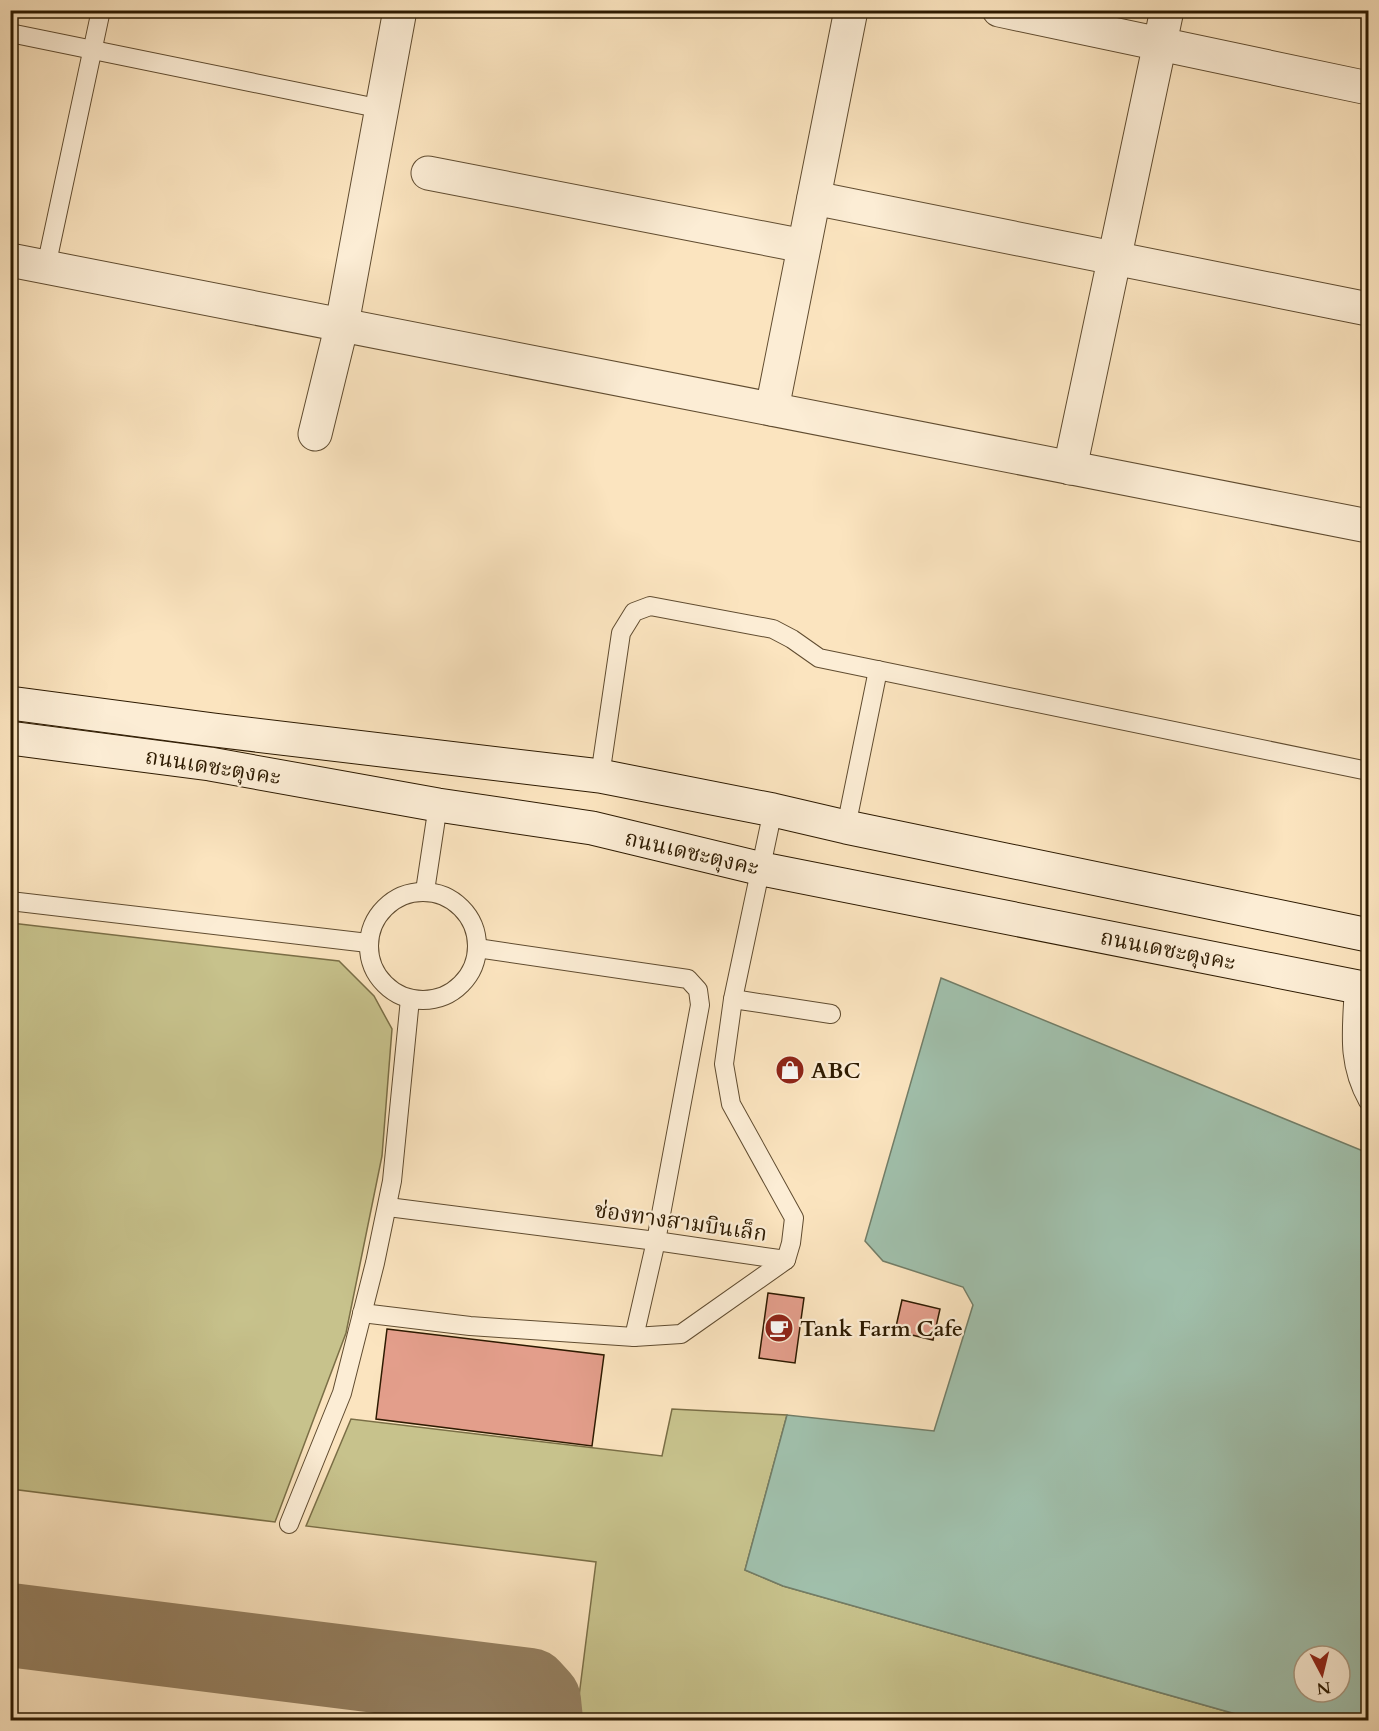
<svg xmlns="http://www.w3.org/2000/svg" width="1379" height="1731" viewBox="0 0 1379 1731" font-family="Cardo,'Noto Serif Thai',serif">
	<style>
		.green { fill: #c7c28c; stroke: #7a6e46; stroke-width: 1.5 }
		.water { fill: #a0bfab; stroke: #727d67; stroke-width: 1.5; fill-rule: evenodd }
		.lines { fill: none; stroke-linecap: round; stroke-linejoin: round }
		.taxiway { stroke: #947f60; stroke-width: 84 }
		.building { fill: #e39e8b; stroke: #2d1a00; stroke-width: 1.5 }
		.lane-casing { stroke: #604c30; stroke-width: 20 }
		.street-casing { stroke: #604c30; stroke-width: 35 }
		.secondary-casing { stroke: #2d1a00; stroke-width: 35 }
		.lane { stroke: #fcedd5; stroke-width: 18 }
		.street { stroke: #fcedd5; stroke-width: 33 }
		.secondary { stroke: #fcedd5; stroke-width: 33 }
		.labels { text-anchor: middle; stroke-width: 4.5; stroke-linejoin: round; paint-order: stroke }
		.street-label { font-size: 22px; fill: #2d1a00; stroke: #fcedd5 }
		.poi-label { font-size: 22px; font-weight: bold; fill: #2d1a00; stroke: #fcedd5; text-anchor: start }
	</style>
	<rect width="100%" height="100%" fill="#fbe4bf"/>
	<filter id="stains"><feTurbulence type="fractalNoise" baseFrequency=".00333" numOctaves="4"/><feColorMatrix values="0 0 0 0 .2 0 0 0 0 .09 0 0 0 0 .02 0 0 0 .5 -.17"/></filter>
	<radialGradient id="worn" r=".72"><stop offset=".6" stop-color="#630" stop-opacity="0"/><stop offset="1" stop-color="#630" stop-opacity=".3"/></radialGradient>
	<!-- green -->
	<g class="green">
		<path d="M11,923L339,961L374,996L392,1029L382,1156L346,1333L275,1522L11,1489Z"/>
		<path d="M672,1409L787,1415L745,1570L783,1586L1257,1720H576L596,1562L306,1526L351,1419L662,1456Z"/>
	</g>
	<!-- water -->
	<path class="water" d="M941,978L1368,1153V1720H1257L783,1586L745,1570L787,1415L934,1431L973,1305L963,1287L883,1261L865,1241ZM1304,1656H1340V1692H1304Z"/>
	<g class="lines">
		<!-- taxiway -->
		<path class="taxiway" d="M10,1625L529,1690L539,1701L541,1720"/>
	</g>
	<!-- building -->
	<g class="building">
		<path d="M768,1293L804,1298L795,1363L759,1358Z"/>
		<path d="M902,1300L940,1309L933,1340L895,1331Z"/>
		<path d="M387,1329L604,1355L592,1446L376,1419Z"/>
	</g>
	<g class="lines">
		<!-- lane casing -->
		<g class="lane-casing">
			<g id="lane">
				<path d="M10,33L382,109"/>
				<path d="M46,267L101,10"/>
				<path d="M600,776L621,633L634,612L650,606L773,629L792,639L819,658L1368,771"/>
				<path d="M846,827L878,670"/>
				<path d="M425,891L438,805"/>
				<circle cx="423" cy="946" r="54"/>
				<path d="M10,901L368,943"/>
				<path d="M477,948L688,979L698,990L700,1005L656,1241L634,1337"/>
				<path d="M1354,986C1352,1029 1346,1062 1368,1101"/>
				<path d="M733,999L831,1014"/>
				<path d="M388,1207L656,1241L786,1260L791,1243L794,1218L731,1104L724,1064L733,999L773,810"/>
				<path d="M362,1313L470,1326L634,1337L681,1334L786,1260"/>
				<path d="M289,1524L342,1393L375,1263L392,1181L410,999"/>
			</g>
		</g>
		<!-- street casing -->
		<g class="street-casing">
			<g id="street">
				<path d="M999,10L1368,88"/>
				<path d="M428,173L804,246"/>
				<path d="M814,198L1368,309"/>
				<path d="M10,260L1368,526"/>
				<path d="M772,409L851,10"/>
				<path d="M315,434L342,324L400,10"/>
				<path d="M1070,468L1167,10"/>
			</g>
		</g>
		<!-- secondary casing -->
		<g class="secondary-casing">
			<g id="secondary">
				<path d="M10,703L214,730L600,776L773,810L846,827L1368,935"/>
				<path d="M10,738L210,764L438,805L592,828L762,869L1368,989"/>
			</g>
		</g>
		<!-- lane -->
		<use href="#lane" class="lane"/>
		<!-- street -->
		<use href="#street" class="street"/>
		<!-- secondary -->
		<use href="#secondary" class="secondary"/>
	</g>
	<!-- icons -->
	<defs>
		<g id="shop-disc" transform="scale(1.5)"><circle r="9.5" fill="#8f2418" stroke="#fcedd5"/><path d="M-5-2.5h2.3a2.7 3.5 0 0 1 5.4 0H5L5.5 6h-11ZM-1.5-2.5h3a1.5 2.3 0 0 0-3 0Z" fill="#fff"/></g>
		<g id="cafe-disc" transform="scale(1.5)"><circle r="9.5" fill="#8f2418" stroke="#fcedd5"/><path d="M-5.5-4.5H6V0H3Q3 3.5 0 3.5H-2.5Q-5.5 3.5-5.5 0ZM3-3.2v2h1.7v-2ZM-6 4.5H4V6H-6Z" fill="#fff"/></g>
	</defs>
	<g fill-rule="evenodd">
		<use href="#shop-disc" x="790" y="1070"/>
		<use href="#cafe-disc" x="779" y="1328"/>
	</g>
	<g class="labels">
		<!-- street labels -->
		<g class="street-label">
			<text transform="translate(213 766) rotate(9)" y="8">ถนนเดชะตุงคะ</text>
			<text transform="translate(692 852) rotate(13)" y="8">ถนนเดชะตุงคะ</text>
			<text transform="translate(1168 949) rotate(11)" y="8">ถนนเดชะตุงคะ</text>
			<text transform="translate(681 1221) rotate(8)" y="8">ช่องทางสามบินเล็ก</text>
		</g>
		<!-- poi labels -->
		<g class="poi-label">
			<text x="811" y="1078">ABC</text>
			<text x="800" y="1336">Tank Farm Cafe</text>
		</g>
	</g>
	<!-- margin -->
	<rect width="1379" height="1731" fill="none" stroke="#fbe4bf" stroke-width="36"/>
	<rect x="12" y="12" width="1355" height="1707" fill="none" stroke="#2d1a00" stroke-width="3"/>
	<rect x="18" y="18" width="1343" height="1695" fill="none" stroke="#2d1a00" stroke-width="1.5"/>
	<!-- north arrow -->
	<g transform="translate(1322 1674) rotate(173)"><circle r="28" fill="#fcedd5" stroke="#a99980" stroke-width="1.5"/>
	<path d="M0-4.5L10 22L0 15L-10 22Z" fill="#8f2418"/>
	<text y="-9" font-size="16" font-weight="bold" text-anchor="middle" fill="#2d1a00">N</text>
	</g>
	<rect width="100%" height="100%" filter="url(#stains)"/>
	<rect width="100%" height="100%" fill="url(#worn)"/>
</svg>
